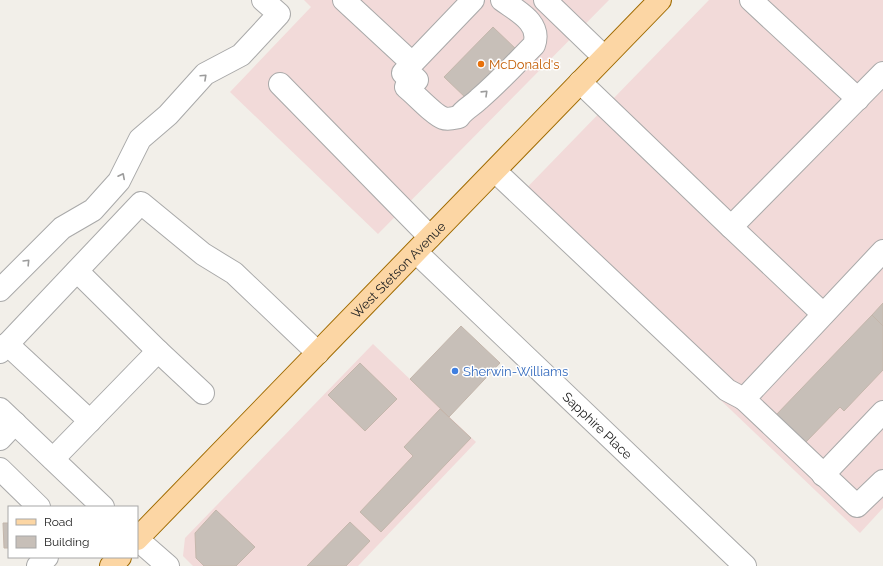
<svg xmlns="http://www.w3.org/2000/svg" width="883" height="566" viewBox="0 0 883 566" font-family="Raleway,sans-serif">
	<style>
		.commercial { fill: #f2dad9 }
		.building { fill: #c7bfb8; stroke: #c4b6ab }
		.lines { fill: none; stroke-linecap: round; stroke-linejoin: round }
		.minor-casing { stroke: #a9a9a9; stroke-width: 24 }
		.major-casing { stroke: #a06b00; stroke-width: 24 }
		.minor { stroke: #fff; stroke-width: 22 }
		.major { stroke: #fcd6a4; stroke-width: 22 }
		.oneway { stroke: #9c9c9c }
		.food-dot { fill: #e8710a; stroke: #fff; stroke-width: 1.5 }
		.shop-dot { fill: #3f7fe0; stroke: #fff; stroke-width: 1.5 }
		.labels { text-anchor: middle; stroke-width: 3; stroke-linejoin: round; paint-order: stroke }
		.food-label { font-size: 13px; fill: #c56008; stroke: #fff; text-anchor: start }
		.street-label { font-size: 13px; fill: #222; stroke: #fff }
		.shop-label { font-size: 13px; fill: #366cbe; stroke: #fff; text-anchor: start }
	</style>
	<rect width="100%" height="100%" fill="#f2efe9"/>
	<!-- commercial -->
	<g class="commercial">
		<path d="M304,0H609L378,234L230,92L311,7Z"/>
		<path d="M709,0H883V508L860,533L513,202Z"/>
		<path d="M373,344L476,442L358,566H193L183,556L185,538Z"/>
	</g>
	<!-- building -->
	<g class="building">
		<path d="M493,27L517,50L468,100L444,77Z"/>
		<path d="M883,303V326L872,315Z"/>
		<path d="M872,315L883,326V370L844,411L840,407L805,443L776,415Z"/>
		<path d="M461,326L500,363L449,417L410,379Z"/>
		<path d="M360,363L397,399L365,431L328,395Z"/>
		<path d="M440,409L471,438L381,532L360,512L413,456L404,447Z"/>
		<path d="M216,510L255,547L236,566H204L196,558L195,533Z"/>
		<path d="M350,522L370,541L346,566H307Z"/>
		<path d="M3,523H9V548H4Z"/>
	</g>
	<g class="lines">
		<!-- minor casing -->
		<g class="minor-casing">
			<g id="minor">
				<path d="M344,0L412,63"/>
				<path d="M545,0L604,57"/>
				<path d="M751,0L858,99"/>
				<path d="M409,79L406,87C415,94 434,115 443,118C448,120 454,118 459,117C464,109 472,106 479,99C499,82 516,63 534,45C542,23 517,11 502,0"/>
				<path d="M417,80L415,78L409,79L403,73L473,0"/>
				<path d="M580,82L731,227"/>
				<path d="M280,84L430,237"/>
				<path d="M495,171L727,390L744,399"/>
				<path d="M883,251L744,399L857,506L883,481"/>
				<path id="s1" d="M416,252L745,566"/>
				<path d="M77,271L158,351"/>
				<path d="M0,290L62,228L93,210L119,181L140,139L168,115L205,74L241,55L279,14L263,0"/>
				<path d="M823,314L731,227L883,73"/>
				<path d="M7,344L90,421"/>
				<path d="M0,352L141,203L203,254L234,273L318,353"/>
				<path d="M0,409L103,507"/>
				<path d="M0,439L15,423"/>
				<path d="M53,459L158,351L203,393"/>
				<path d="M0,469L39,507"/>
				<path d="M823,475L883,412"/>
				<path d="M137,539L168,566"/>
				<path d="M38,566L47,557"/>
			</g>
		</g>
		<!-- major casing -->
		<g class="major-casing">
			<g id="major">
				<path id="s2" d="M137,539L660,0"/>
				<path d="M111,566L120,557"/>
			</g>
		</g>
		<!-- minor -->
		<use href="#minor" class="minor"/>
		<!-- major -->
		<use href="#major" class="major"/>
	</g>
	<!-- one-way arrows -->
	<defs><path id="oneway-chevron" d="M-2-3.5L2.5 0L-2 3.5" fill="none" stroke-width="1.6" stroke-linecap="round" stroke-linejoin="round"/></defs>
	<g class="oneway">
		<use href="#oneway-chevron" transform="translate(204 77) rotate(-43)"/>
		<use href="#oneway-chevron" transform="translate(485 93) rotate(-44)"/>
		<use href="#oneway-chevron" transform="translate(122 176) rotate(-63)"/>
		<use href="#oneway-chevron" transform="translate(27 262) rotate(-46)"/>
	</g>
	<!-- markers -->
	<circle class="food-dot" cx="481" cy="64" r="4"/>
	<circle class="shop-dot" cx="455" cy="371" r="4"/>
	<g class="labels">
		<!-- food labels -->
		<g class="food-label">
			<text x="489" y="69">McDonald's</text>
		</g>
		<!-- street labels -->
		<g class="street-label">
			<text dy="5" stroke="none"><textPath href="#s2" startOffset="375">West Stetson Avenue</textPath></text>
			<text dy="5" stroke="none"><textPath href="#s1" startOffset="251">Sapphire Place</textPath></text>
		</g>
		<!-- shop labels -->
		<g class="shop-label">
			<text x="463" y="376">Sherwin-Williams</text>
		</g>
	</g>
	<!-- legend -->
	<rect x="8" y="506" width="130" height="52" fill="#ffffff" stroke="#a7a7a7"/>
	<rect x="16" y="519" width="20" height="6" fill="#fcd6a4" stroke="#a7a7a7"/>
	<text x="44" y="526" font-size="12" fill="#222222">Road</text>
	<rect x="16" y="536" width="20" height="12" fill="#c7bfb8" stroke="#a7a7a7"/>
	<text x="44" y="546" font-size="12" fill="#222222">Building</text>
</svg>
